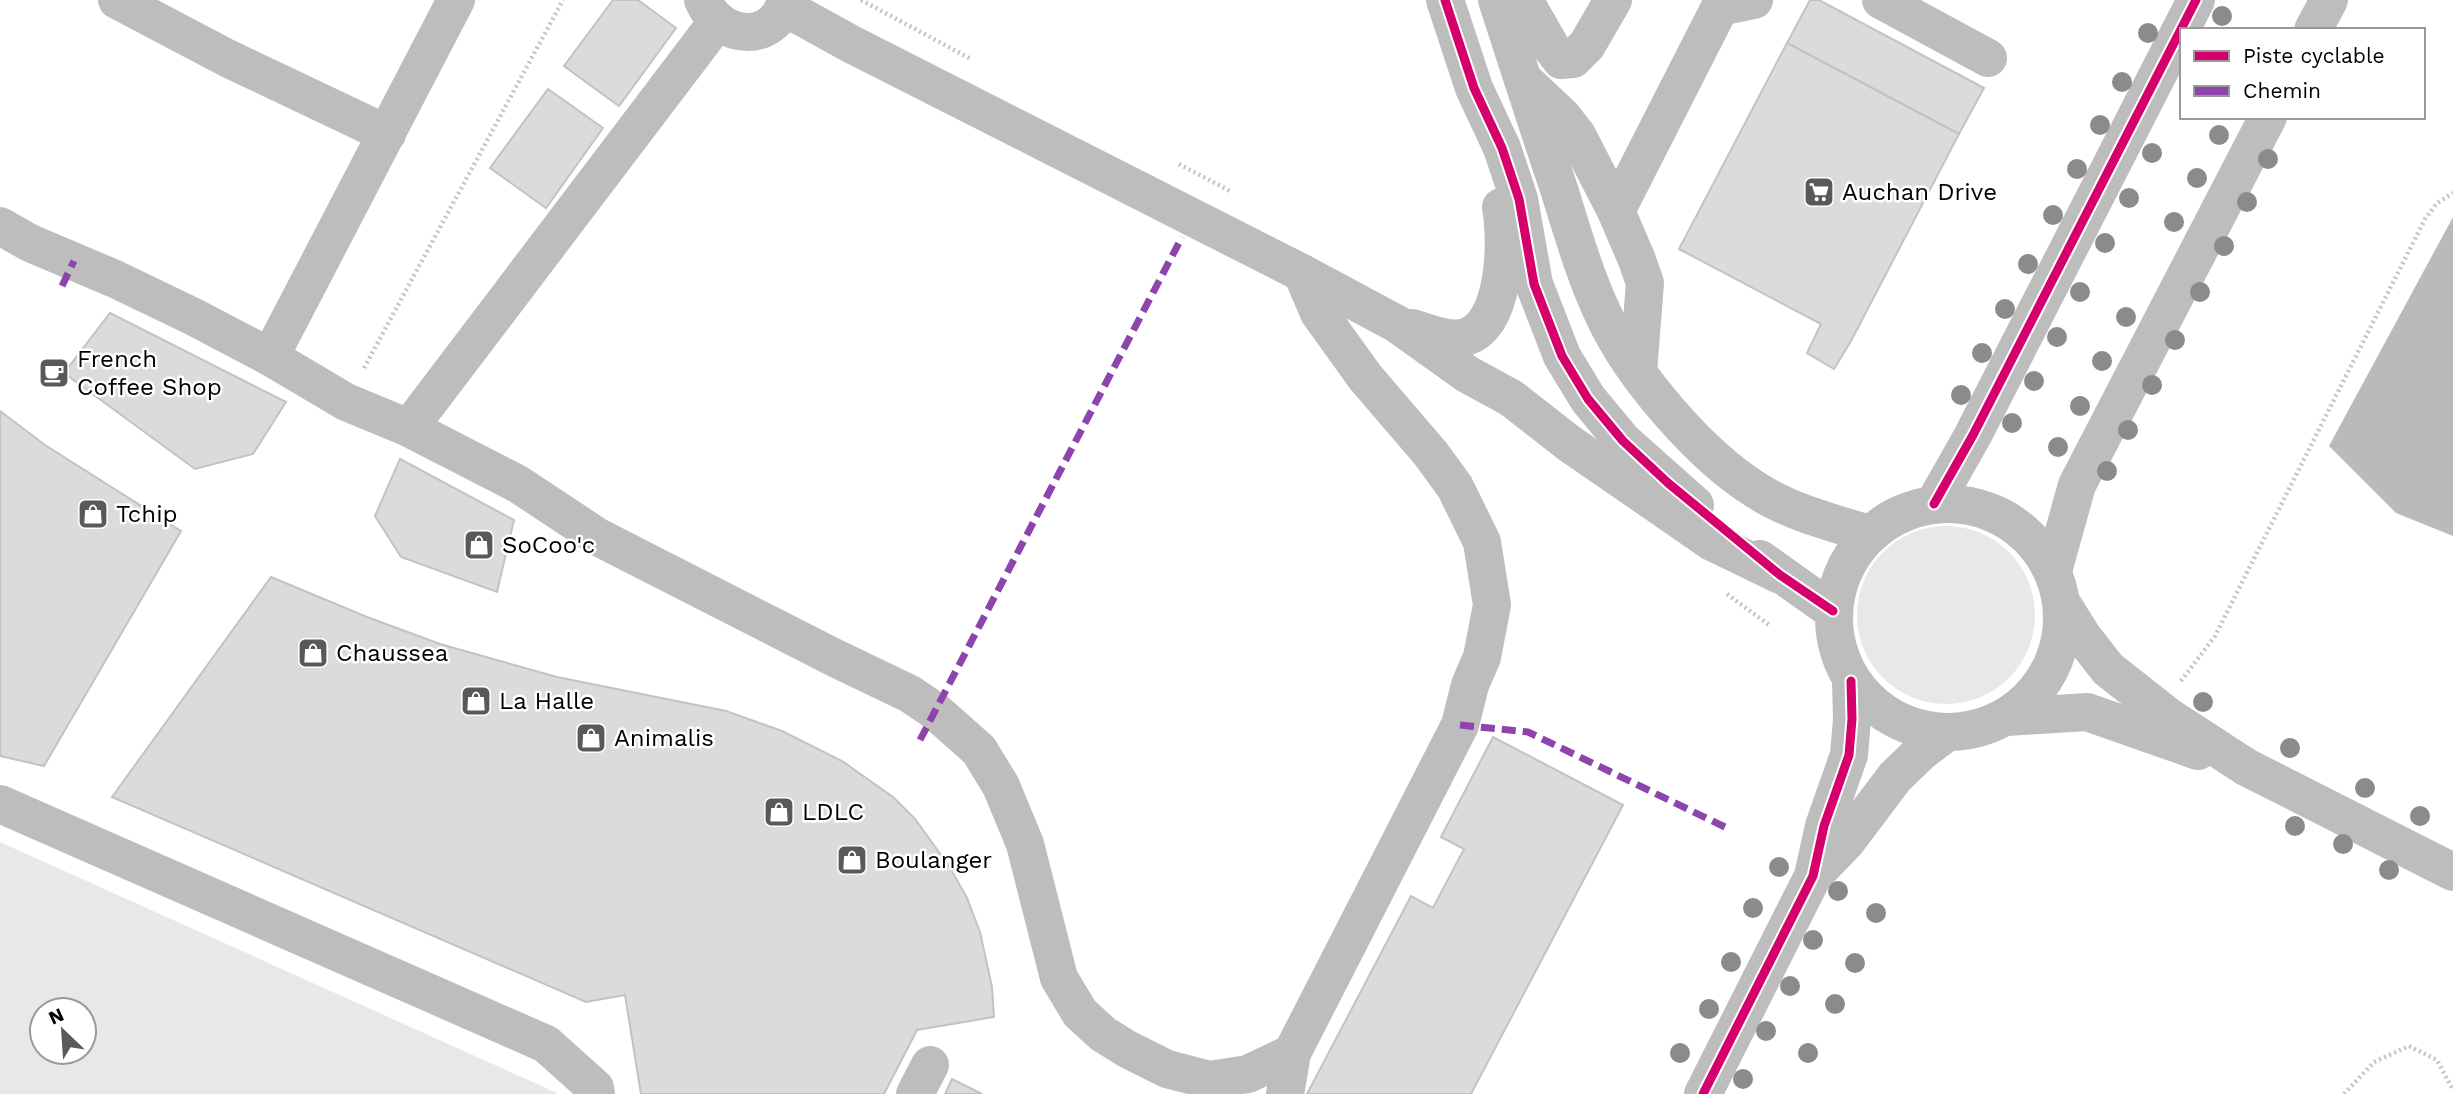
<svg xmlns="http://www.w3.org/2000/svg" width="2453" height="1094" viewBox="0 0 2453 1094" font-family="'Work Sans',sans-serif">
	<style>
		.green { fill: #e8e8e8; fill-rule: evenodd }
		.water { fill: #bababa }
		.building { fill: #dbdbdb; stroke: #c3c3c3; stroke-width: 2 }
		.lines { fill: none; stroke-linecap: round; stroke-linejoin: round }
		.path { stroke: #c2c2c2; stroke-width: 4.5; stroke-dasharray: 2 3.5; stroke-linecap: butt }
		.minor { stroke: #bdbdbd; stroke-width: 38 }
		.quiet { stroke: #8e44ad; stroke-width: 7; stroke-dasharray: 14 7; stroke-linecap: butt }
		.cycleway-casing { stroke: #fff; stroke-width: 13 }
		.cycleway { stroke: #d6006c; stroke-width: 9 }
		.tree { fill: #8b8b8b }
		.labels { text-anchor: middle; stroke-width: 5; stroke-linejoin: round; paint-order: stroke }
		.poi-label { font-size: 24px; fill: #000; stroke: #fff; text-anchor: start }
	</style>
	<rect width="100%" height="100%" fill="#fff"/>
	<!-- green -->
	<g class="green">
		<circle cx="1946" cy="615" r="89"/>
		<path d="M0,842L557,1093V1094H0ZM42,1010H84V1052H42Z"/>
	</g>
	<!-- water -->
	<path class="water" d="M2453,217V536L2396,513L2329,446Z"/>
	<!-- building -->
	<g class="building">
		<path d="M613,0H638L676,28L619,106L564,66Z"/>
		<path d="M1810,0H1819L1984,88L1959,134L1787,43Z"/>
		<path d="M1787,43L1959,134L1851,341L1834,369L1807,353L1821,324L1679,249Z"/>
		<path d="M548,89L603,128L546,208L490,168Z"/>
		<path d="M110,313L286,402L253,454L195,469L64,373Z"/>
		<path d="M0,411L45,445L181,531L44,766L0,756Z"/>
		<path d="M400,459L514,520L497,592L401,557L375,516Z"/>
		<path d="M271,577L367,617L440,644L557,677L726,711L782,731L842,761L893,797L915,819L949,866L967,898L980,932L992,987L994,1017L917,1030L884,1094H641L625,995L586,1002L112,797Z"/>
		<path d="M1493,737L1623,805L1471,1094H1307L1411,896L1433,908L1464,849L1441,837Z"/>
		<path d="M952,1079L982,1094H945Z"/>
	</g>
	<g class="lines">
		<!-- path -->
		<g class="path">
			<path d="M861,0L971,59"/>
			<path d="M1179,164L1230,191"/>
			<path d="M364,368L563,0"/>
			<path d="M1727,594L1769,625"/>
			<path d="M2181,681L2215,636L2425,219L2437,203L2453,193"/>
			<path d="M2344,1094L2374,1062L2409,1046L2437,1060L2453,1090"/>
		</g>
		<!-- minor -->
		<g class="minor">
			<path d="M117,0L227,58L387,134"/>
			<path d="M703,0C719,40 774,45 786,0"/>
			<path d="M1445,0L1474,88L1502,148L1519,199L1534,284L1562,356L1588,399L1623,441L1695,505"/>
			<path d="M1497,0C1517,62 1537,124 1558,186C1572,230 1584,274 1604,316C1632,376 1700,455 1756,490C1790,512 1830,522 1869,534"/>
			<path d="M1524,0L1551,47L1561,60L1573,59L1587,45L1613,0"/>
			<path d="M1881,0L1988,58"/>
			<path d="M784,7L851,44L1302,273L1397,324L1467,374L1511,398L1570,444L1712,542L1780,575"/>
			<path d="M2313,30L2329,0"/>
			<path d="M1528,84L1562,116L1577,135L1616,211L1637,260L1645,283L1638,372"/>
			<path d="M1616,211L1720,7L1754,0"/>
			<path d="M0,226L30,243L115,279L194,317L270,357L346,402L409,428L518,484L598,537L833,657L910,694L935,711L979,750L1001,786L1025,844L1059,978L1080,1013L1103,1034L1127,1049L1167,1069L1209,1080L1248,1074L1292,1053L1460,725L1470,685L1482,657L1492,605L1482,542L1455,487L1431,454L1365,377L1319,313L1302,273"/>
			<path d="M1412,328C1429,333 1449,342 1466,337C1506,324 1507,242 1501,207"/>
			<path d="M270,357L456,0"/>
			<path d="M409,428L717,22"/>
			<circle cx="1948" cy="618" r="114"/>
			<path d="M1934,504L1973,435L2196,0"/>
			<path d="M1760,559L1833,611"/>
			<path d="M2053,571L2077,485L2268,117"/>
			<path d="M2063,605L2083,637L2108,669L2169,717L2246,767L2453,872"/>
			<path d="M2007,717L2087,712L2198,751"/>
			<path d="M0,804L546,1044L595,1088L596,1094"/>
			<path d="M1813,876L1846,842L1895,777L1921,752L1946,733"/>
			<path d="M915,1094L930,1065"/>
			<path d="M1285,1094L1292,1053"/>
			<path d="M1703,1094L1813,876L1824,826L1849,755L1852,719L1851,681"/>
		</g>
		<!-- quiet -->
		<g class="quiet">
			<path d="M62,286L74,261"/>
			<path d="M1460,725L1528,732L1729,829"/>
			<path d="M920,740L1182,237"/>
		</g>
		<!-- cycleway casing -->
		<g class="cycleway-casing">
			<g id="cycleway">
				<path d="M1445,0L1474,88L1502,148L1519,199L1534,284L1562,356L1588,399L1623,441L1668,483L1780,575L1833,611"/>
				<path d="M1934,504L1973,435L2196,0"/>
				<path d="M1703,1094L1813,876L1824,826L1849,755L1852,719L1851,681"/>
			</g>
		</g>
		<!-- cycleway -->
		<use href="#cycleway" class="cycleway"/>
	</g>
	<!-- trees -->
	<g class="tree">
		<circle cx="2222" cy="16" r="10"/>
		<circle cx="2148" cy="33" r="10"/>
		<circle cx="2122" cy="82" r="10"/>
		<circle cx="2100" cy="125" r="10"/>
		<circle cx="2219" cy="135" r="10"/>
		<circle cx="2152" cy="153" r="10"/>
		<circle cx="2268" cy="159" r="10"/>
		<circle cx="2077" cy="169" r="10"/>
		<circle cx="2197" cy="178" r="10"/>
		<circle cx="2129" cy="198" r="10"/>
		<circle cx="2247" cy="202" r="10"/>
		<circle cx="2053" cy="215" r="10"/>
		<circle cx="2174" cy="222" r="10"/>
		<circle cx="2105" cy="243" r="10"/>
		<circle cx="2224" cy="246" r="10"/>
		<circle cx="2028" cy="264" r="10"/>
		<circle cx="2080" cy="292" r="10"/>
		<circle cx="2200" cy="292" r="10"/>
		<circle cx="2005" cy="309" r="10"/>
		<circle cx="2126" cy="317" r="10"/>
		<circle cx="2057" cy="337" r="10"/>
		<circle cx="2175" cy="340" r="10"/>
		<circle cx="1982" cy="353" r="10"/>
		<circle cx="2102" cy="361" r="10"/>
		<circle cx="2034" cy="381" r="10"/>
		<circle cx="2152" cy="385" r="10"/>
		<circle cx="1961" cy="395" r="10"/>
		<circle cx="2080" cy="406" r="10"/>
		<circle cx="2012" cy="423" r="10"/>
		<circle cx="2128" cy="430" r="10"/>
		<circle cx="2058" cy="447" r="10"/>
		<circle cx="2107" cy="471" r="10"/>
		<circle cx="2203" cy="702" r="10"/>
		<circle cx="2290" cy="748" r="10"/>
		<circle cx="2365" cy="788" r="10"/>
		<circle cx="2420" cy="816" r="10"/>
		<circle cx="2295" cy="826" r="10"/>
		<circle cx="2343" cy="844" r="10"/>
		<circle cx="1779" cy="867" r="10"/>
		<circle cx="2389" cy="870" r="10"/>
		<circle cx="1838" cy="891" r="10"/>
		<circle cx="1753" cy="908" r="10"/>
		<circle cx="1876" cy="913" r="10"/>
		<circle cx="1813" cy="940" r="10"/>
		<circle cx="1731" cy="962" r="10"/>
		<circle cx="1855" cy="963" r="10"/>
		<circle cx="1790" cy="986" r="10"/>
		<circle cx="1835" cy="1004" r="10"/>
		<circle cx="1709" cy="1009" r="10"/>
		<circle cx="1766" cy="1031" r="10"/>
		<circle cx="1680" cy="1053" r="10"/>
		<circle cx="1808" cy="1053" r="10"/>
		<circle cx="1743" cy="1079" r="10"/>
	</g>
	<!-- icons -->
	<defs>
		<g id="supermarket-square" transform="scale(1.575)"><rect x="-9" y="-9" width="18" height="18" rx="4" fill="#595959" stroke="#fff"/><path d="M-6-5.5h2.5l.6 2H6L4.5 2H-2.5L-4.4-4H-6ZM-1.5 3.2a1.3 1.3 0 1 0 .1 0ZM3 3.2a1.3 1.3 0 1 0 .1 0Z" fill="#fff"/></g>
		<g id="cafe-square" transform="scale(1.575)"><rect x="-9" y="-9" width="18" height="18" rx="4" fill="#595959" stroke="#fff"/><path d="M-5.5-4.5H6V0H3Q3 3.5 0 3.5H-2.5Q-5.5 3.5-5.5 0ZM3-3.2v2h1.7v-2ZM-6 4.5H4V6H-6Z" fill="#fff"/></g>
		<g id="shop-square" transform="scale(1.575)"><rect x="-9" y="-9" width="18" height="18" rx="4" fill="#595959" stroke="#fff"/><path d="M-5-2.5h2.3a2.7 3.5 0 0 1 5.4 0H5L5.5 6h-11ZM-1.5-2.5h3a1.5 2.3 0 0 0-3 0Z" fill="#fff"/></g>
	</defs>
	<g fill-rule="evenodd">
		<use href="#supermarket-square" x="1819" y="192"/>
		<use href="#cafe-square" x="54" y="373"/>
		<use href="#shop-square" x="93" y="514"/>
		<use href="#shop-square" x="479" y="545"/>
		<use href="#shop-square" x="313" y="653"/>
		<use href="#shop-square" x="476" y="701"/>
		<use href="#shop-square" x="591" y="738"/>
		<use href="#shop-square" x="779" y="812"/>
		<use href="#shop-square" x="852" y="860"/>
	</g>
	<g class="labels">
		<!-- poi labels -->
		<g class="poi-label">
			<text x="1842" y="200">Auchan Drive</text>
			<text x="77" y="367">French<tspan x="77" dy="28">Coffee Shop</tspan></text>
			<text x="116" y="522">Tchip</text>
			<text x="502" y="553">SoCoo'c</text>
			<text x="336" y="661">Chaussea</text>
			<text x="499" y="709">La Halle</text>
			<text x="614" y="746">Animalis</text>
			<text x="802" y="820">LDLC</text>
			<text x="875" y="868">Boulanger</text>
		</g>
	</g>
	<!-- legend -->
	<rect x="2180" y="28" width="245" height="91" fill="#ffffff" stroke="#999999" stroke-width="2"/>
	<rect x="2194" y="51" width="35" height="10" fill="#d6006c" stroke="#999999" stroke-width="2"/>
	<text x="2243" y="63" font-size="21" fill="#000000">Piste cyclable</text>
	<rect x="2194" y="86" width="35" height="10" fill="#8e44ad" stroke="#999999" stroke-width="2"/>
	<text x="2243" y="98" font-size="21" fill="#000000">Chemin</text>
	<!-- north arrow -->
	<g transform="translate(63 1031) rotate(335)"><circle r="33" fill="#ffffff" stroke="#999999" stroke-width="2"/>
	<path d="M0-5L12 26L0 18L-12 26Z" fill="#595959"/>
	<text y="-10" font-size="19" font-weight="bold" text-anchor="middle" fill="#000000">N</text>
	</g>
</svg>
